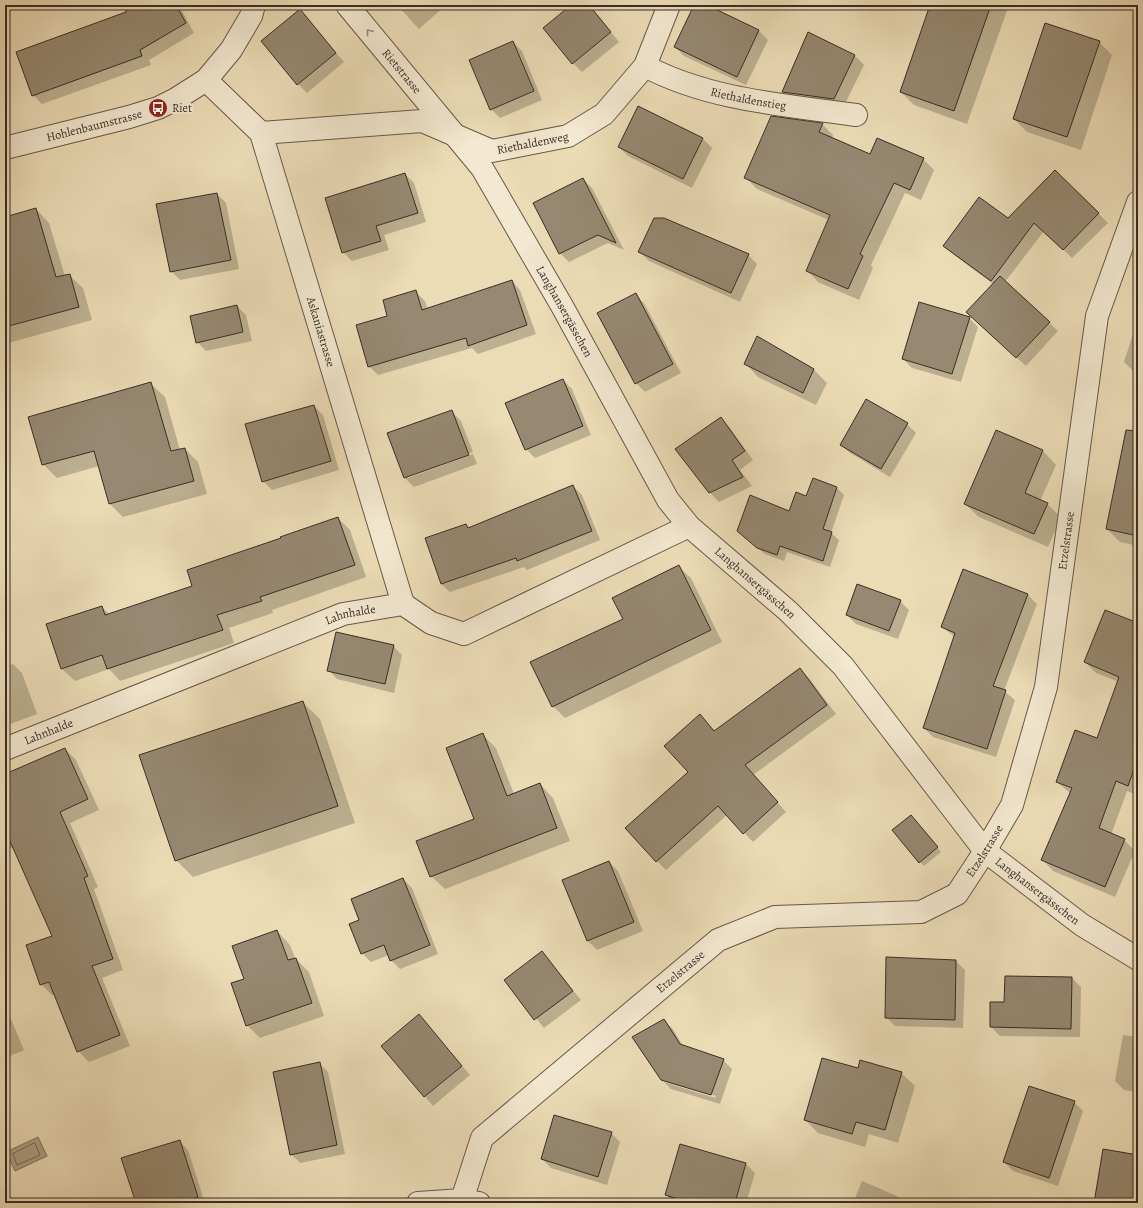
<svg xmlns="http://www.w3.org/2000/svg" width="1143" height="1208" viewBox="0 0 1143 1208" font-family="Alegreya,serif">
	<style>
		.water { fill: #afa085; stroke: #80725f }
		.shadow { fill: #0003 }
		.lines { fill: none; stroke-linecap: round; stroke-linejoin: round }
		.shore { stroke: #746656; stroke-width: 1 }
		.building { fill: #968871; stroke: #392d27 }
		.minor-casing { stroke: #66594b; stroke-width: 24 }
		.tertiary-casing { stroke: #66594b; stroke-width: 24 }
		.minor { stroke: #f3e8d0; stroke-width: 22 }
		.tertiary { stroke: #f3e8d0; stroke-width: 22 }
		.oneway { stroke: #968a7c }
		.labels { text-anchor: middle; stroke-width: 4; stroke-linejoin: round; paint-order: stroke }
		.street-label { font-size: 12px; fill: #392d27; stroke: #f3e8d0 }
		.poi-label { font-size: 12px; fill: #392d27; stroke: #f3e8d0; text-anchor: start }
	</style>
	<rect width="100%" height="100%" fill="#ecdcb6"/>
	<filter id="stains"><feTurbulence type="fractalNoise" baseFrequency=".005" numOctaves="4"/><feColorMatrix values="0 0 0 0 .2 0 0 0 0 .09 0 0 0 0 .02 0 0 0 .5 -.17"/></filter>
	<radialGradient id="worn" r=".72"><stop offset=".6" stop-color="#630" stop-opacity="0"/><stop offset="1" stop-color="#630" stop-opacity=".3"/></radialGradient>
	<!-- water -->
	<path class="water" d="M38,1137L47,1156L15,1171L6,1152Z"/>
	<!-- shadow -->
	<g class="shadow">
		<path d="M127,5H179L194,33L149,60L151,65L42,104L33,95L127,13Z"/>
		<path d="M397,5H446L419,29Z"/>
		<path d="M573,5H589L619,42L582,72L573,63Z"/>
		<path d="M696,5H704L759,31L768,40L746,85L684,56L675,47Z"/>
		<path d="M931,5H1009L967,124L914,105L901,92Z"/>
		<path d="M300,10L344,62L307,93L298,84Z"/>
		<path d="M808,34L855,56L864,65L843,108L792,101L783,92Z"/>
		<path d="M513,42L522,51L542,100L500,118L491,109Z"/>
		<path d="M1099,42L1112,55L1081,150L1027,132L1014,119Z"/>
		<path d="M639,107L703,139L712,148L692,188L628,156L619,147Z"/>
		<path d="M822,124L833,135L832,138L871,155L923,159L934,170L921,200L905,193L871,265L873,268L859,300L818,282L807,270L829,220L757,189L746,178Z"/>
		<path d="M1055,171L1108,223L1072,258L1044,231L1005,282L1058,331L1026,366L976,321L993,284L953,254L944,246L1008,219Z"/>
		<path d="M405,174L414,183L426,222L384,235L389,250L352,261L343,252Z"/>
		<path d="M583,179L592,188L624,250L608,243L569,262L560,253L535,203Z"/>
		<path d="M217,194L226,203L239,269L180,280L171,271Z"/>
		<path d="M36,209L49,223L65,276L69,275L83,288L92,320L8,343L5,340V218Z"/>
		<path d="M640,252L748,255L757,264L740,302L649,261Z"/>
		<path d="M512,281L520,290L536,334L478,354L472,348L378,375L369,366L389,317L416,292L425,301L428,310Z"/>
		<path d="M635,294L644,303L681,373L645,392L636,383Z"/>
		<path d="M237,306L246,315L252,341L206,351L197,342Z"/>
		<path d="M969,318L978,327L961,382L912,368L903,359Z"/>
		<path d="M1138,318V373L1133,371L1124,362Z"/>
		<path d="M745,363L814,370L827,383L816,405L758,377Z"/>
		<path d="M563,380L572,389L591,435L535,458L526,449Z"/>
		<path d="M151,384L165,397L180,450L185,449L198,462L207,494L123,517L110,504L99,466L57,478L43,464Z"/>
		<path d="M314,406L323,415L339,470L272,490L263,481Z"/>
		<path d="M452,412L461,421L473,452L408,476V478L473,454L477,464L414,487L405,478L389,434Z"/>
		<path d="M721,419L730,428L753,460L740,470L752,486L719,502L700,482L676,449Z"/>
		<path d="M907,424L916,433L890,477L850,453L841,445Z"/>
		<path d="M996,432L1043,451L1056,465L1040,501L1047,504L1061,517L1048,547L979,517L965,504Z"/>
		<path d="M1138,447V546L1120,542L1107,529Z"/>
		<path d="M813,479L837,488L844,495L831,533L839,540L830,567L787,552L784,561L765,554L746,538L790,512L807,497Z"/>
		<path d="M573,486L582,495L600,540L527,570L524,567L450,592L441,584L466,525L469,528Z"/>
		<path d="M338,518L350,530L366,577L272,610L273,613L229,628L234,643L120,681L109,669L75,681L62,669L48,625L102,607L110,615L193,587L282,539Z"/>
		<path d="M679,567L691,578L722,642L565,718L553,706L624,620Z"/>
		<path d="M1028,595L1037,604L1004,691L1015,700L996,757L933,737L924,728L955,637L942,627Z"/>
		<path d="M900,601L909,610L898,639L856,624L847,615Z"/>
		<path d="M1138,624V796L1127,791L1111,835L1124,840L1135,851L1115,897L1053,871L1043,860L1071,794L1057,782L1098,739L1119,682L1096,673L1085,662Z"/>
		<path d="M393,646L402,655L394,693L337,679L328,670Z"/>
		<path d="M13,664L22,673L37,714L5,726V667Z"/>
		<path d="M800,669L809,678L836,714L753,775L786,812L753,842L727,815L666,870L657,861L689,772L700,715L715,731Z"/>
		<path d="M302,702L320,719L355,823L193,877L176,860Z"/>
		<path d="M483,735L496,748L514,794L540,784L553,798L570,841L445,889L431,876L475,819Z"/>
		<path d="M65,749L76,760L99,810L70,823L98,887L94,889L123,970L102,978L130,1046L89,1062L78,1051L55,994L52,995L41,984L54,936L14,847L5,851V775Z"/>
		<path d="M915,820L941,852L924,866L920,862Z"/>
		<path d="M609,862L618,871L643,931L597,950L588,941Z"/>
		<path d="M403,879L412,888L438,954L400,969L391,960L389,955L371,962L362,953L360,920Z"/>
		<path d="M277,931L290,945L295,958L309,972L324,1016L260,1038L247,1025L245,979Z"/>
		<path d="M542,952L581,1000L544,1028L505,980Z"/>
		<path d="M956,961L965,970L963,1028L895,1026L886,1017Z"/>
		<path d="M1072,978L1081,987L1080,1037L1000,1036L991,1027Z"/>
		<path d="M5,1005L24,1050L5,1058Z"/>
		<path d="M419,1016L470,1075L433,1106L382,1046Z"/>
		<path d="M664,1020L673,1029L683,1046L723,1060L732,1069L720,1104L671,1089L664,1082L715,1098L716,1096L664,1080V1081L661,1079Z"/>
		<path d="M1123,1035L1138,1037V1092L1124,1090L1115,1081Z"/>
		<path d="M319,1063L328,1072L345,1154L300,1163L291,1154Z"/>
		<path d="M859,1070L901,1073L915,1086L898,1143L869,1134L865,1147L818,1133L805,1120Z"/>
		<path d="M1074,1102L1083,1111L1058,1186L1013,1171L1004,1162Z"/>
		<path d="M611,1133L620,1142L607,1185L551,1168L542,1159Z"/>
		<path d="M179,1141L188,1150L205,1203H137Z"/>
		<path d="M746,1164L755,1173L746,1203H674L666,1195Z"/>
		<path d="M862,1181L897,1196L904,1203H853Z"/>
	</g>
	<g class="lines">
		<!-- shore -->
		<path class="shore" d="M35,1143L40,1155L17,1165L13,1154Z"/>
	</g>
	<!-- building -->
	<g class="building">
		<path d="M126,5H176L186,23L140,50L142,56L32,96L16,52L126,12Z"/>
		<path d="M571,5H589L611,32L572,64L543,28Z"/>
		<path d="M694,5H707L759,30L737,77L674,47Z"/>
		<path d="M930,5H991L954,111L900,92Z"/>
		<path d="M300,9L336,53L297,85L261,41Z"/>
		<path d="M1045,23L1100,41L1067,137L1013,119Z"/>
		<path d="M808,32L855,55L834,99L782,92Z"/>
		<path d="M513,41L534,91L490,110L469,60Z"/>
		<path d="M638,106L703,138L683,179L618,147Z"/>
		<path d="M771,116L823,123L819,132L870,154L877,138L924,158L910,190L894,183L860,254L863,256L848,289L806,271L830,215L744,178Z"/>
		<path d="M1055,170L1099,213L1063,250L1034,223L991,281L943,246L979,197L1008,218Z"/>
		<path d="M405,173L418,213L376,226L381,241L342,253L325,198Z"/>
		<path d="M583,178L616,243L598,235L559,254L533,203Z"/>
		<path d="M217,193L231,260L170,272L156,204Z"/>
		<path d="M36,208L56,277L70,274L79,307L5,327V217Z"/>
		<path d="M654,218H664L749,254L731,293L638,252Z"/>
		<path d="M1000,276L1050,322L1016,358L966,312Z"/>
		<path d="M512,280L527,325L468,346L466,338L368,367L356,325L387,316L383,300L416,290L422,310Z"/>
		<path d="M636,293L673,364L635,384L597,313Z"/>
		<path d="M919,302L970,317L952,374L902,359Z"/>
		<path d="M237,305L243,332L196,343L190,316Z"/>
		<path d="M757,336L814,369L803,393L744,364Z"/>
		<path d="M563,379L583,426L525,450L505,403Z"/>
		<path d="M151,382L171,451L185,448L194,481L109,504L94,451L42,465L28,417Z"/>
		<path d="M866,399L908,423L881,469L840,445Z"/>
		<path d="M314,405L331,461L262,482L245,424Z"/>
		<path d="M452,410L469,455L404,478L387,433Z"/>
		<path d="M721,417L745,451L732,460L743,477L709,493L675,449Z"/>
		<path d="M996,430L1043,450L1025,493L1048,503L1034,534L964,504Z"/>
		<path d="M1126,430L1138,431V536L1106,529Z"/>
		<path d="M813,478L837,487L823,529L832,532L823,561L780,546L777,555L757,548L737,531L750,495L789,511L796,492L806,496Z"/>
		<path d="M573,485L592,531L517,561L516,558L441,584L425,538L466,524L468,528Z"/>
		<path d="M338,517L355,565L260,597L262,601L217,615L223,630L107,669L102,655L61,669L46,624L102,606L105,615L192,586L187,570L281,538L280,537Z"/>
		<path d="M679,565L711,630L552,707L530,662L623,619L612,598Z"/>
		<path d="M963,569L1028,594L993,686L1006,690L987,749L923,728L955,633L941,627Z"/>
		<path d="M857,584L901,600L889,631L846,615Z"/>
		<path d="M1105,610L1138,623V758L1128,786L1116,781L1099,828L1125,839L1105,887L1041,860L1072,788L1056,782L1075,730L1097,738L1119,677L1084,662Z"/>
		<path d="M336,632L394,645L385,684L327,671Z"/>
		<path d="M800,668L827,705L745,765L778,802L743,834L718,806L656,862L625,828L688,772L664,746L700,714L714,731Z"/>
		<path d="M303,701L338,806L175,861L139,755Z"/>
		<path d="M483,733L507,796L540,783L557,828L430,877L416,841L474,819L446,748Z"/>
		<path d="M65,748L88,799L60,812L88,876L84,878L113,959L92,966L120,1035L77,1052L49,982L40,985L26,945L52,936L5,830V774Z"/>
		<path d="M911,815L938,847L919,863L892,830Z"/>
		<path d="M609,861L634,922L587,941L562,880Z"/>
		<path d="M403,878L430,945L390,961L384,945L361,954L349,924L359,920L351,899Z"/>
		<path d="M277,930L288,960L296,958L312,1003L246,1026L231,983L244,979L232,946Z"/>
		<path d="M542,951L573,991L534,1020L504,980Z"/>
		<path d="M886,957L956,960L955,1020L885,1018Z"/>
		<path d="M1005,976L1072,977L1071,1029L990,1027V1002H1004Z"/>
		<path d="M419,1014L462,1066L424,1097L381,1046Z"/>
		<path d="M664,1019L680,1044L724,1059L711,1095L661,1080L632,1037Z"/>
		<path d="M822,1058L858,1068L860,1060L902,1072L885,1130L856,1122L852,1134L804,1120Z"/>
		<path d="M320,1062L337,1145L290,1155L273,1072Z"/>
		<path d="M1029,1086L1075,1101L1049,1178L1003,1162Z"/>
		<path d="M554,1115L612,1132L598,1177L541,1159Z"/>
		<path d="M180,1140L198,1197L180,1203H136L121,1158Z"/>
		<path d="M680,1144L746,1163L735,1203H691L665,1195Z"/>
		<path d="M1103,1149L1138,1155V1203H1094Z"/>
	</g>
	<g class="lines">
		<!-- minor casing -->
		<g class="minor-casing">
			<g id="minor">
				<path id="s1" d="M347,5L482,168L562,306L668,500L689,526L788,611L843,666L985,851L1082,925L1138,959"/>
				<path id="s2" d="M645,66C709,100 785,105 856,115"/>
				<path id="s3" d="M206,80L261,133L403,604"/>
				<path id="s4" d="M261,133L422,121L492,151L568,136L604,114L645,66L669,5"/>
				<path id="s5" d="M5,749L343,614L403,604L431,623L464,634L689,526"/>
				<path id="s6" d="M462,1200L482,1138L718,940L775,917L921,912L957,894L985,851L1012,805L1046,687L1097,316L1138,202"/>
				<path d="M418,1203L462,1200L479,1203"/>
			</g>
		</g>
		<!-- tertiary casing -->
		<g class="tertiary-casing">
			<g id="tertiary">
				<path id="s7" d="M5,148L129,117L158,108L176,99L206,80L231,50L251,16L254,5"/>
			</g>
		</g>
		<!-- minor -->
		<use href="#minor" class="minor"/>
		<!-- tertiary -->
		<use href="#tertiary" class="tertiary"/>
	</g>
	<!-- one-way arrows -->
	<defs><path id="oneway-chevron" d="M-2-3.5L2.5 0L-2 3.5" fill="none" stroke-width="1.6" stroke-linecap="round" stroke-linejoin="round"/></defs>
	<use class="oneway" href="#oneway-chevron" transform="translate(369 32) rotate(-130)"/>
	<!-- icons -->
	<defs>
		<g id="bus-disc" transform="scale(1)"><circle r="9.5" fill="#8f2418" stroke="#f3e8d0"/><path d="M-5-6H5V4H4V6H2V4H-2V6H-4V4H-5ZM-3.5-4V0h7V-4ZM-3.5 1.2v1.5H-2V1.2ZM2 1.2v1.5H3.5V1.2Z" fill="#fff"/></g>
	</defs>
	<g fill-rule="evenodd">
		<use href="#bus-disc" x="158" y="108"/>
	</g>
	<g class="labels">
		<!-- street labels -->
		<g class="street-label">
			<text dy="4" stroke="none"><textPath href="#s1" startOffset="86">Rietstrasse</textPath></text>
			<text dy="4" stroke="none"><textPath href="#s2" startOffset="109">Riethaldenstieg</textPath></text>
			<text dy="4" stroke="none"><textPath href="#s7" startOffset="92">Hohlenbaumstrasse</textPath></text>
			<text dy="4" stroke="none"><textPath href="#s4" startOffset="279">Riethaldenweg</textPath></text>
			<text dy="4" stroke="none"><textPath href="#s1" startOffset="377">Langhansergässchen</textPath></text>
			<text dy="4" stroke="none"><textPath href="#s3" startOffset="284">Askaniastrasse</textPath></text>
			<text dy="4" stroke="none"><textPath href="#s6" startOffset="996">Etzelstrasse</textPath></text>
			<text dy="4" stroke="none"><textPath href="#s1" startOffset="713">Langhansergässchen</textPath></text>
			<text dy="4" stroke="none"><textPath href="#s5" startOffset="371">Lahnhalde</textPath></text>
			<text dy="4" stroke="none"><textPath href="#s5" startOffset="47">Lahnhalde</textPath></text>
			<text dy="4" stroke="none"><textPath href="#s6" startOffset="672">Etzelstrasse</textPath></text>
			<text dy="4" stroke="none"><textPath href="#s1" startOffset="1133">Langhansergässchen</textPath></text>
			<text dy="4" stroke="none"><textPath href="#s6" startOffset="324">Etzelstrasse</textPath></text>
		</g>
		<!-- poi labels -->
		<g class="poi-label">
			<text x="172" y="112">Riet</text>
		</g>
	</g>
	<!-- margin -->
	<rect width="1143" height="1208" fill="none" stroke="#ecdcb6" stroke-width="20"/>
	<rect x="6" y="6" width="1131" height="1196" fill="none" stroke="#392d27" stroke-width="2"/>
	<rect x="10" y="10" width="1123" height="1188" fill="none" stroke="#392d27"/>
	<rect width="100%" height="100%" filter="url(#stains)"/>
	<rect width="100%" height="100%" fill="url(#worn)"/>
</svg>
